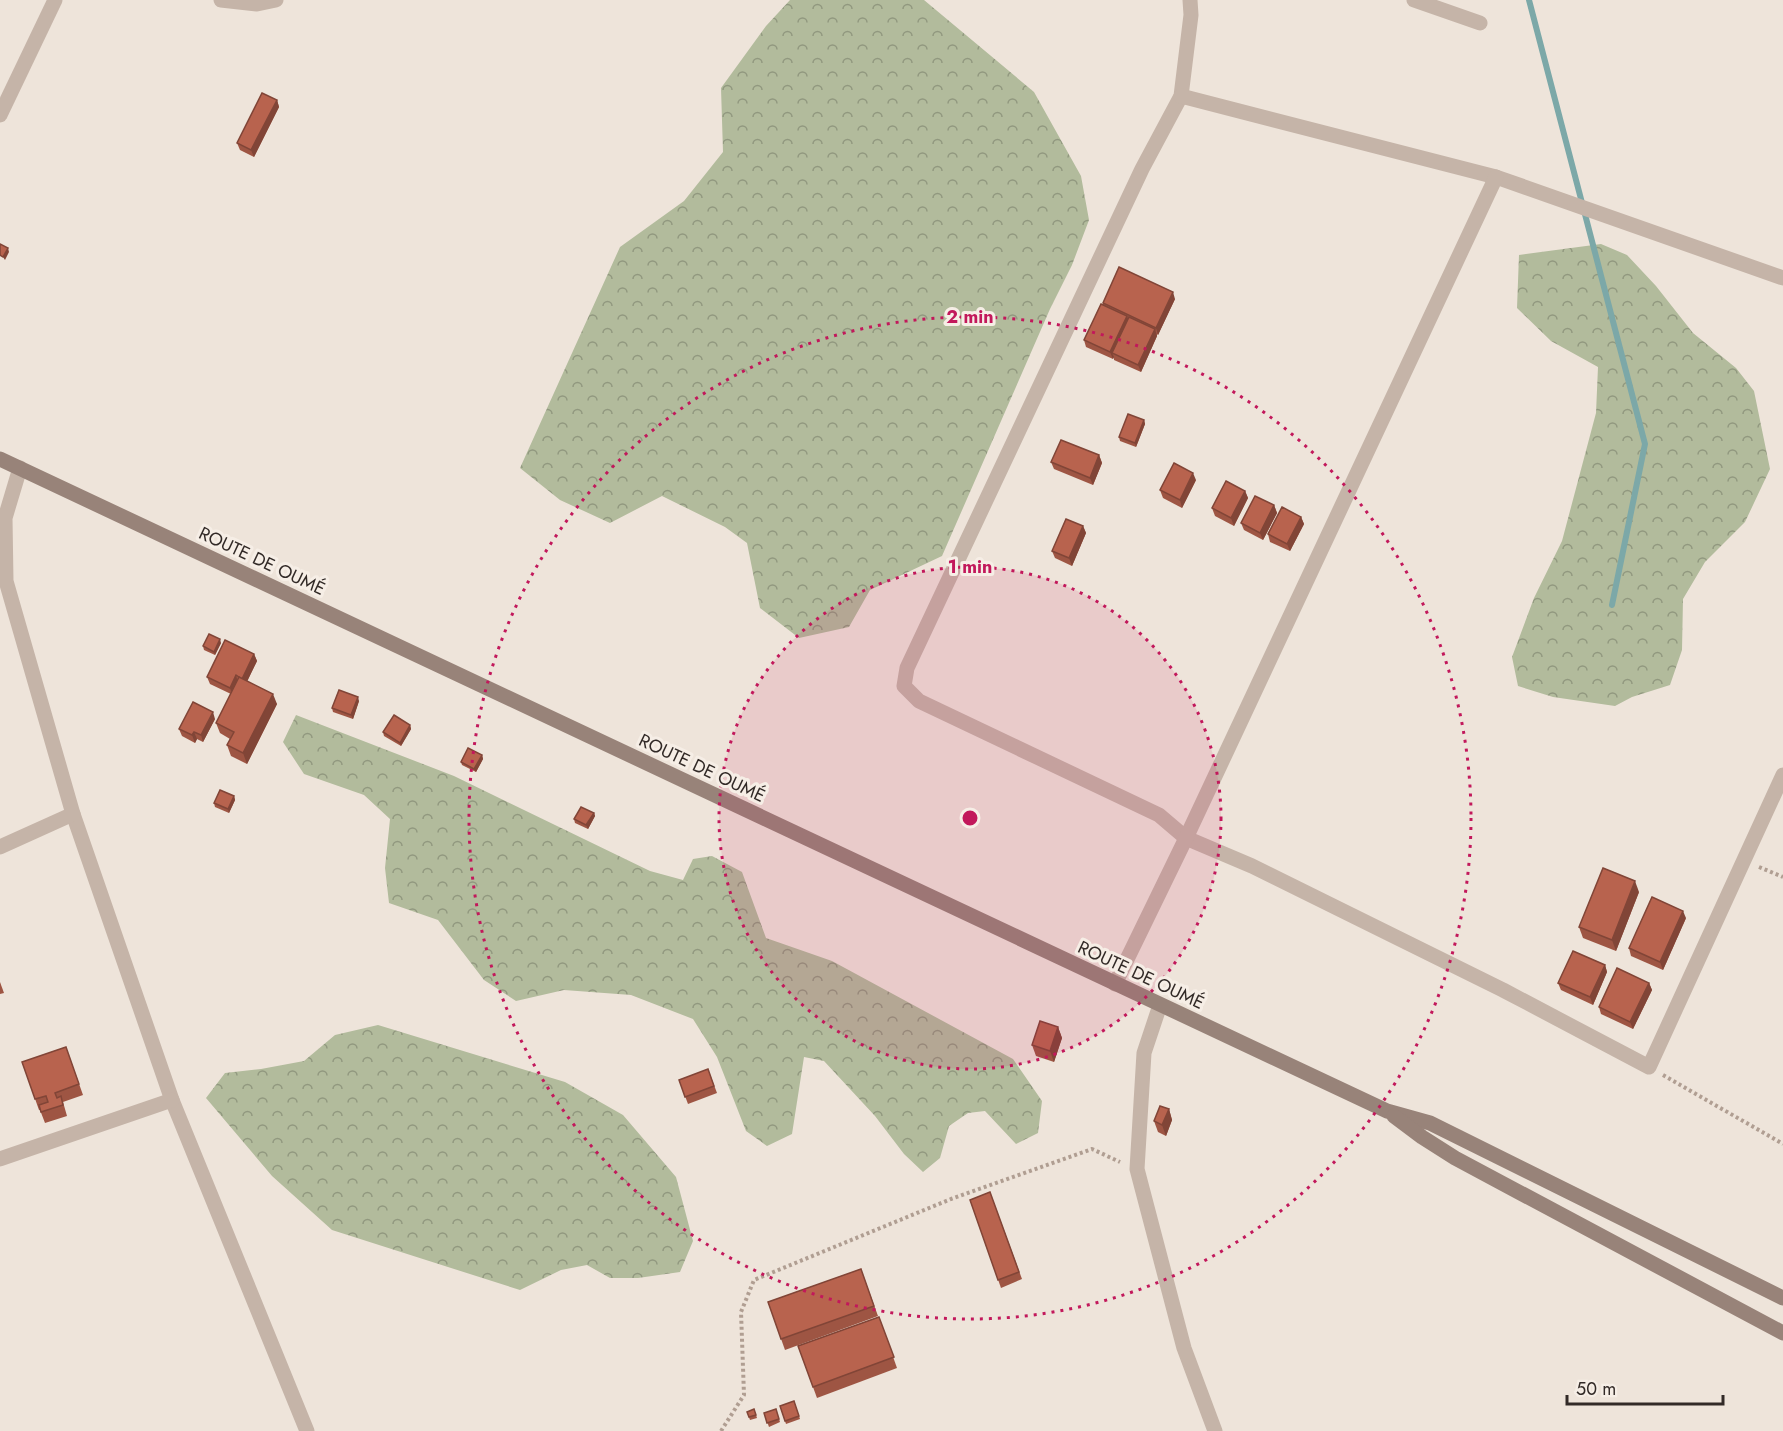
<svg xmlns="http://www.w3.org/2000/svg" width="1783" height="1431" viewBox="0 0 1783 1431" font-family="Jost,sans-serif">
	<style>
		.forest { fill: url(#forest-crowns) }
		.lines { fill: none; stroke-linecap: round; stroke-linejoin: round }
		.stream { stroke: #7ca8a8; stroke-width: 6 }
		.path { stroke: #b09e92; stroke-width: 4; stroke-dasharray: 3 3; stroke-linecap: butt }
		.minor { stroke: #c5b4a8; stroke-width: 15 }
		.secondary { stroke: #988379; stroke-width: 15 }
		.wall { fill: #9e5543 }
		.shaded-wall { fill: #814537 }
		.building { fill: #b8634e; stroke: #814537; stroke-width: 1.5 }
		.ring { fill: none; stroke: #c2185b; stroke-width: 3; stroke-dasharray: 3 6 }
		.labels { text-anchor: middle; stroke-width: 6; stroke-linejoin: round; paint-order: stroke }
		.street-label { font-size: 18px; fill: #322a27; stroke: #f6eee6 }
		.centre { fill: #c2185b; stroke: #f6eee6; stroke-width: 3 }
		.ring-label { font-size: 18px; text-anchor: middle; font-weight: bold; fill: #c2185b; stroke: #f6eee6; stroke-width: 6; stroke-linejoin: round; paint-order: stroke }
	</style>
	<defs>
		<pattern id="forest-crowns" width="20" height="18" patternUnits="userSpaceOnUse" patternTransform="scale(1.5)"><rect width="20" height="18" fill="#b2bb9c"/><path d="M2 6a3 3 0 1 1 6 0M12 15a3 3 0 1 1 6 0" fill="none" stroke="#91987f"/></pattern>
	</defs>
	<rect width="100%" height="100%" fill="#eee4da"/>
	<!-- forest -->
	<g class="forest">
		<path d="M790,0H924L1034,92L1081,176L1089,220L1072,265L1050,309L942,556L870,590L849,627L799,638L760,608L747,543L725,527L662,496L610,523L560,500L520,468L620,247L684,201L723,152L721,88L766,26Z"/>
		<path d="M1601,244L1627,255L1656,286L1693,333L1736,368L1754,391L1770,469L1745,522L1705,562L1683,599L1682,650L1670,685L1632,697L1615,706L1553,697L1518,686L1512,657L1534,598L1562,541L1596,413L1598,367L1551,341L1517,308L1519,255Z"/>
		<path d="M296,715L454,776L650,871L683,880L693,859L712,856L742,872L766,938L832,961L1013,1059L1042,1101L1038,1133L1016,1144L985,1111L968,1113L949,1126L940,1158L923,1172L904,1154L875,1116L824,1061L804,1057L792,1134L767,1146L746,1131L717,1057L693,1019L631,995L564,990L516,1001L484,980L438,920L389,903L385,868L390,819L364,795L304,774L283,742Z"/>
		<path d="M378,1025L565,1082L623,1115L676,1177L693,1241L680,1272L638,1278H610L587,1265L561,1270L520,1290L332,1230L272,1176L206,1098L225,1073L261,1069L304,1061L335,1035Z"/>
	</g>
	<g class="lines">
		<!-- stream -->
		<path class="stream" d="M1529,0L1645,444L1612,605"/>
		<!-- path -->
		<g class="path">
			<path d="M1759,867L1783,877"/>
			<path d="M1663,1075L1783,1144"/>
			<path d="M721,1431L744,1395L741,1312L754,1280L951,1199L1092,1149L1120,1162"/>
		</g>
		<!-- minor -->
		<g class="minor">
			<path d="M221,0L257,4L276,0"/>
			<path d="M1190,0L1191,15L1181,96L1142,169L907,668L904,686L919,701L1159,815L1186,838L1252,866L1503,990L1649,1067L1783,775"/>
			<path d="M1414,0L1480,23"/>
			<path d="M1181,96L1496,177L1783,278"/>
			<path d="M0,115L55,0"/>
			<path d="M20,468L5,518L6,581L73,814L172,1100L307,1431"/>
			<path d="M0,847L73,814"/>
			<path d="M1115,984L1186,838L1496,177"/>
			<path d="M1160,1005L1144,1053L1137,1169L1184,1348L1215,1431"/>
			<path d="M0,1159L172,1100"/>
		</g>
		<!-- secondary -->
		<g class="secondary">
			<path d="M0,459L1387,1111L1430,1123L1783,1298"/>
			<path d="M1394,1116L1422,1137L1455,1158L1783,1333"/>
		</g>
	</g>
	<!-- wall -->
	<g class="wall">
		<path d="M277,100L279,107L254,157L240,150L237,143Z"/>
		<path d="M1175,299L1158,335L1157,334V336L1141,372L1114,360V357L1113,359L1086,347L1084,340L1103,305V303Z"/>
		<path d="M1144,420L1145,424L1136,447L1120,441L1119,437Z"/>
		<path d="M1099,455L1102,463L1093,485L1054,469L1051,462Z"/>
		<path d="M1196,480L1182,508L1163,498L1160,490Z"/>
		<path d="M1245,491L1248,498L1234,526L1215,516L1212,508Z"/>
		<path d="M1274,505L1277,513L1263,540L1244,530L1241,523Z"/>
		<path d="M1301,517L1304,524L1290,551L1270,542L1268,534Z"/>
		<path d="M1083,526L1086,533L1072,566L1055,558L1052,551Z"/>
		<path d="M221,643L215,655L204,650L203,646Z"/>
		<path d="M254,654L257,661L247,681L277,704L247,764L231,756L227,745L230,739L220,733L216,723L231,694L210,684L207,677Z"/>
		<path d="M359,701L353,719L333,712L332,708Z"/>
		<path d="M215,719L203,742L197,739L195,743L182,736L179,729Z"/>
		<path d="M410,725L411,729L401,746L384,736L383,732Z"/>
		<path d="M482,755L483,759L476,772L462,765L461,762Z"/>
		<path d="M234,796L235,800L229,813L215,807L214,803Z"/>
		<path d="M594,813L595,816L588,829L575,823L574,819Z"/>
		<path d="M1639,892L1616,951L1583,938L1579,927Z"/>
		<path d="M1686,918L1663,970L1631,956L1629,948Z"/>
		<path d="M1605,965L1607,972L1593,1005L1561,990L1558,983Z"/>
		<path d="M0,982L4,993L0,994Z"/>
		<path d="M1649,983L1652,990L1633,1029L1601,1014L1599,1007Z"/>
		<path d="M1058,1027L1062,1038L1054,1062L1036,1056L1032,1045Z"/>
		<path d="M66,1047L83,1095L63,1102L67,1116L45,1123L40,1110H39L22,1062Z"/>
		<path d="M708,1069L717,1093L688,1104L679,1080Z"/>
		<path d="M1169,1109L1172,1120L1166,1136L1158,1132L1154,1121Z"/>
		<path d="M990,1192L1022,1279L1001,1288L970,1200Z"/>
		<path d="M861,1269L878,1316L785,1350L768,1302Z"/>
		<path d="M879,1317L897,1368L817,1398L798,1346Z"/>
		<path d="M794,1401L800,1419L786,1424L780,1406Z"/>
		<path d="M754,1409L757,1418L750,1420L747,1412Z"/>
		<path d="M776,1409L780,1422L769,1427L764,1413Z"/>
	</g>
	<!-- shaded-wall -->
	<g class="shaded-wall">
		<path d="M277,100L279,107L254,157L251,150Z"/>
		<path d="M8,248L9,252L5,260L3,257Z"/>
		<path d="M1173,292L1175,299L1158,335L1156,328Z"/>
		<path d="M1127,316L1130,324L1112,353L1114,357L1113,359L1110,352Z"/>
		<path d="M1155,329L1157,336L1141,372L1138,365Z"/>
		<path d="M1144,420L1145,424L1136,447L1135,443Z"/>
		<path d="M1099,455L1102,463L1093,485L1090,478Z"/>
		<path d="M1193,473L1196,480L1182,508L1180,500Z"/>
		<path d="M1245,491L1248,498L1234,526L1231,518Z"/>
		<path d="M1274,505L1277,513L1263,540L1260,533Z"/>
		<path d="M1301,517L1304,524L1290,551L1287,544Z"/>
		<path d="M1083,526L1086,533L1072,566L1069,558Z"/>
		<path d="M220,639L221,643L215,655L214,652Z"/>
		<path d="M254,654L257,661L245,686L242,679Z"/>
		<path d="M236,675L238,683L232,695L230,688Z"/>
		<path d="M273,694L277,704L247,764L243,753Z"/>
		<path d="M358,697L359,701L353,719L351,715Z"/>
		<path d="M213,712L215,719L203,742L201,735Z"/>
		<path d="M410,725L411,729L401,746L400,743Z"/>
		<path d="M194,732L197,739L195,743L192,735Z"/>
		<path d="M482,755L483,759L476,772L474,769Z"/>
		<path d="M234,796L235,800L229,813L228,809Z"/>
		<path d="M594,813L595,816L588,829L586,825Z"/>
		<path d="M1635,881L1639,892L1616,951L1612,940Z"/>
		<path d="M1683,911L1686,918L1663,970L1660,962Z"/>
		<path d="M1605,965L1607,972L1593,1005L1590,997Z"/>
		<path d="M1649,983L1652,990L1633,1029L1630,1022Z"/>
		<path d="M1058,1027L1062,1038L1054,1062L1050,1051Z"/>
		<path d="M1169,1109L1172,1120L1166,1136L1162,1125Z"/>
	</g>
	<!-- building -->
	<g class="building">
		<path d="M262,93L277,100L251,150L237,143Z"/>
		<path d="M0,244L8,248L3,257L0,255Z"/>
		<path d="M1119,267L1173,292L1156,328L1103,303Z"/>
		<path d="M1101,304L1127,316L1110,352L1084,340Z"/>
		<path d="M1129,317L1155,329L1138,365L1112,353Z"/>
		<path d="M1128,414L1144,420L1135,443L1119,437Z"/>
		<path d="M1061,440L1099,455L1090,478L1051,462Z"/>
		<path d="M1174,463L1193,473L1180,500L1160,490Z"/>
		<path d="M1226,481L1245,491L1231,518L1212,508Z"/>
		<path d="M1255,496L1274,505L1260,533L1241,523Z"/>
		<path d="M1282,507L1301,517L1287,544L1268,534Z"/>
		<path d="M1066,519L1083,526L1069,558L1052,551Z"/>
		<path d="M209,634L220,639L214,652L203,646Z"/>
		<path d="M225,640L254,654L242,679L236,675L230,688L207,677Z"/>
		<path d="M239,677L273,694L243,753L227,745L234,732L216,723Z"/>
		<path d="M339,690L358,697L351,715L332,708Z"/>
		<path d="M193,702L213,712L201,735L194,732L192,735L179,729Z"/>
		<path d="M394,715L410,725L400,743L383,732Z"/>
		<path d="M468,748L482,755L474,769L461,762Z"/>
		<path d="M220,790L234,796L228,809L214,803Z"/>
		<path d="M581,807L594,813L586,825L574,819Z"/>
		<path d="M1603,868L1635,881L1612,940L1579,927Z"/>
		<path d="M1652,897L1683,911L1660,962L1629,948Z"/>
		<path d="M1573,951L1605,965L1590,997L1558,983Z"/>
		<path d="M1617,968L1649,983L1630,1022L1599,1007Z"/>
		<path d="M1040,1021L1058,1027L1050,1051L1032,1045Z"/>
		<path d="M66,1047L79,1084L55,1093L57,1098L61,1096L63,1105L41,1112L39,1105L48,1102L46,1096L35,1099L22,1062Z"/>
		<path d="M708,1069L714,1086L685,1097L679,1080Z"/>
		<path d="M1160,1106L1169,1109L1162,1125L1154,1121Z"/>
		<path d="M990,1192L1019,1272L998,1280L970,1200Z"/>
		<path d="M861,1269L874,1306L781,1339L768,1302Z"/>
		<path d="M879,1317L894,1357L813,1387L798,1346Z"/>
		<path d="M794,1401L799,1416L785,1421L780,1406Z"/>
		<path d="M754,1409L756,1415L749,1417L747,1412Z"/>
		<path d="M776,1409L779,1419L767,1423L764,1413Z"/>
	</g>
	<!-- distance rings -->
	<circle cx="970" cy="818" r="251" fill="#c2185b" fill-opacity=".12"/>
	<g class="ring">
		<circle cx="970" cy="818" r="251"/>
		<circle cx="970" cy="818" r="501"/>
	</g>
	<g class="labels">
		<!-- street labels -->
		<g class="street-label">
			<text transform="translate(262 561) rotate(25)" y="6">ROUTE DE OUMÉ</text>
			<text transform="translate(702 768) rotate(25)" y="6">ROUTE DE OUMÉ</text>
			<text transform="translate(1141 975) rotate(25)" y="6">ROUTE DE OUMÉ</text>
		</g>
	</g>
	<circle cx="970" cy="818" r="9" class="centre"/>
	<g class="ring-label">
		<text x="970" y="323">2 min</text>
		<text x="970" y="573">1 min</text>
	</g>
	<!-- scale -->
	<path d="M1567 1395v9h156v-9" fill="none" stroke="#322a27" stroke-width="3"/>
	<text x="1576" y="1395" font-size="18" fill="#322a27" stroke="#f6eee6" stroke-width="4.5" paint-order="stroke">50 m</text>
</svg>
